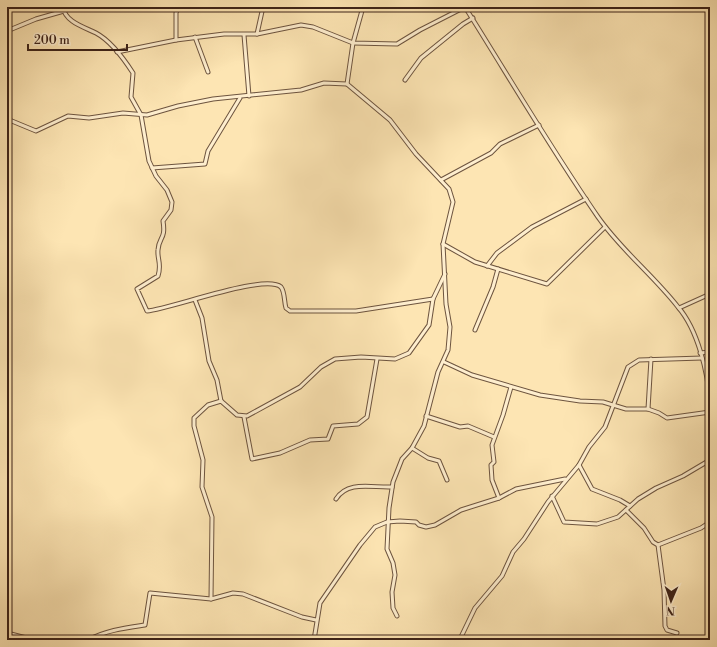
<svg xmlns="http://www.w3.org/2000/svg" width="717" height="647" viewBox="0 0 717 647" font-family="'Libre Bodoni',serif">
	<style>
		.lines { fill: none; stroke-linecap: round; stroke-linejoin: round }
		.street-casing { stroke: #6d543f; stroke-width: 5 }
		.street { stroke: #feeece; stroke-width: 3 }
	</style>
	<rect width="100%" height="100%" fill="#fde5b3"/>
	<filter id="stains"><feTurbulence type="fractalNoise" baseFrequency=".005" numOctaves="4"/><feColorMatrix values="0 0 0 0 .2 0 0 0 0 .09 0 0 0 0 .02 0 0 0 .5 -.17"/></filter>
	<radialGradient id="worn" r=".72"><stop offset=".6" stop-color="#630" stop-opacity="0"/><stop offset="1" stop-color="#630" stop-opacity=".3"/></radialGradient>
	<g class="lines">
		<!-- street casing -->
		<g class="street-casing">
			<g id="street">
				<path d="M63,7C65,22 84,27 96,33C111,41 124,59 133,73L131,97L141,115L149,161L156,176L167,190L172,202L171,210L163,221C166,240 159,236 158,250C157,259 162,264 158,276L137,289L147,311C171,309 265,273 281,287C285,292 284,302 286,308L290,311H356L433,299"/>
				<path d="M7,31L36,19L64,11"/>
				<path d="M257,34L263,7"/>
				<path d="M244,35L249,96"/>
				<path d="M195,37L208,72"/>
				<path d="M176,40V13L178,7"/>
				<path d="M117,52L176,40L224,34H257L301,25L313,27L353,43L397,44L420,30L465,7C509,77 551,149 598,217C621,250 653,275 678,307C698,330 708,373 710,403"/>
				<path d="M405,80L421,58L463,24L473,18"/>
				<path d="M347,84L353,43L363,7"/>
				<path d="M7,119L36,131L68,116L89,118L123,113L147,115L178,106L213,99L301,90L324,83L347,84L390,120L416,154L449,189L453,202L443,244L446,304L450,327L448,350L438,372L424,426L412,448L402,459L393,482L389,508L387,549L393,563L395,575L392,592L393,608L397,616"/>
				<path d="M152,168L205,164L208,151L240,98"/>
				<path d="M441,180L491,153L500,144L539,125"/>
				<path d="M443,244L475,262L547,284L605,227"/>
				<path d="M487,266L497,253L532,227L586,199"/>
				<path d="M195,300L202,318L209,361L217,380L221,401"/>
				<path d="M679,308L710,294"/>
				<path d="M475,330L493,287L498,269"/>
				<path d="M700,353L710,352"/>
				<path d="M444,362L472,375L540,395L580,401L603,402L626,409H648L659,413L667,418L710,412"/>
				<path d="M648,409L651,359"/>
				<path d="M426,416L460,427L468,426L494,437"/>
				<path d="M244,417L252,459L280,453L310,440L328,439L333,426L358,424L367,417L377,359"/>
				<path d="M412,448L428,458L439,461L447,480"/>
				<path d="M579,465L592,489L620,500L630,506"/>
				<path d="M552,496L564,522L597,524L618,517L638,499L656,488L683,476L710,460"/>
				<path d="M499,498L492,480L491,465L494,462L492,445L503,415L511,387"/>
				<path d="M336,499C348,480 372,488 392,487"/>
				<path d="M626,510L644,528L653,542L658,545L664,590L665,626L667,630L677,633"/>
				<path d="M658,545L701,528L710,522"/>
				<path d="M211,599L212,517L202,487L203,460L194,426V418L208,405L221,401L237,415L247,416L300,387L321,367L335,359L361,357L395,359L409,353L429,325L433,299L445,274"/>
				<path d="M7,633L34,640"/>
				<path d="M460,639L475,608L502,576L513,552L524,539L548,502L579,465L589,447L605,427L628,367L639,360L702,358"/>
				<path d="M88,640C107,630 125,628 145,625L150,593L211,599L233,593L243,594L302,617L316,620"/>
				<path d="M314,640L320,603L360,545L375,527L387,522L400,521L416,522L419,525L426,527L435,525L461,510L499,498L516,489L565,479"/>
			</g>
		</g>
		<!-- street -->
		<use href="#street" class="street"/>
	</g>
	<!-- margin -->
	<rect width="717" height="647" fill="none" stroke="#fde5b3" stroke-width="24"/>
	<rect x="8" y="8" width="701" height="631" fill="none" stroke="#3d2318" stroke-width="2"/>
	<rect x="12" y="12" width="693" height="623" fill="none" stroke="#3d2318"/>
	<!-- north arrow -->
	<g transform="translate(671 601) rotate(182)" stroke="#feeece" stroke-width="3" paint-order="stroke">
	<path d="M0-3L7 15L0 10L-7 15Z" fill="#3d2318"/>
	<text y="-6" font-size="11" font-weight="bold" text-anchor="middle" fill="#3d2318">N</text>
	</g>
	<!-- scale -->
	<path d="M28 44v6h99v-6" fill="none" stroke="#3d2318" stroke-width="2"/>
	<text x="34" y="44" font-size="12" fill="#3d2318" stroke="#feeece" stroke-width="3" paint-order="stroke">200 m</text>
	<rect width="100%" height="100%" filter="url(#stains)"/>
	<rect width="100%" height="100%" fill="url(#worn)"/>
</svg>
